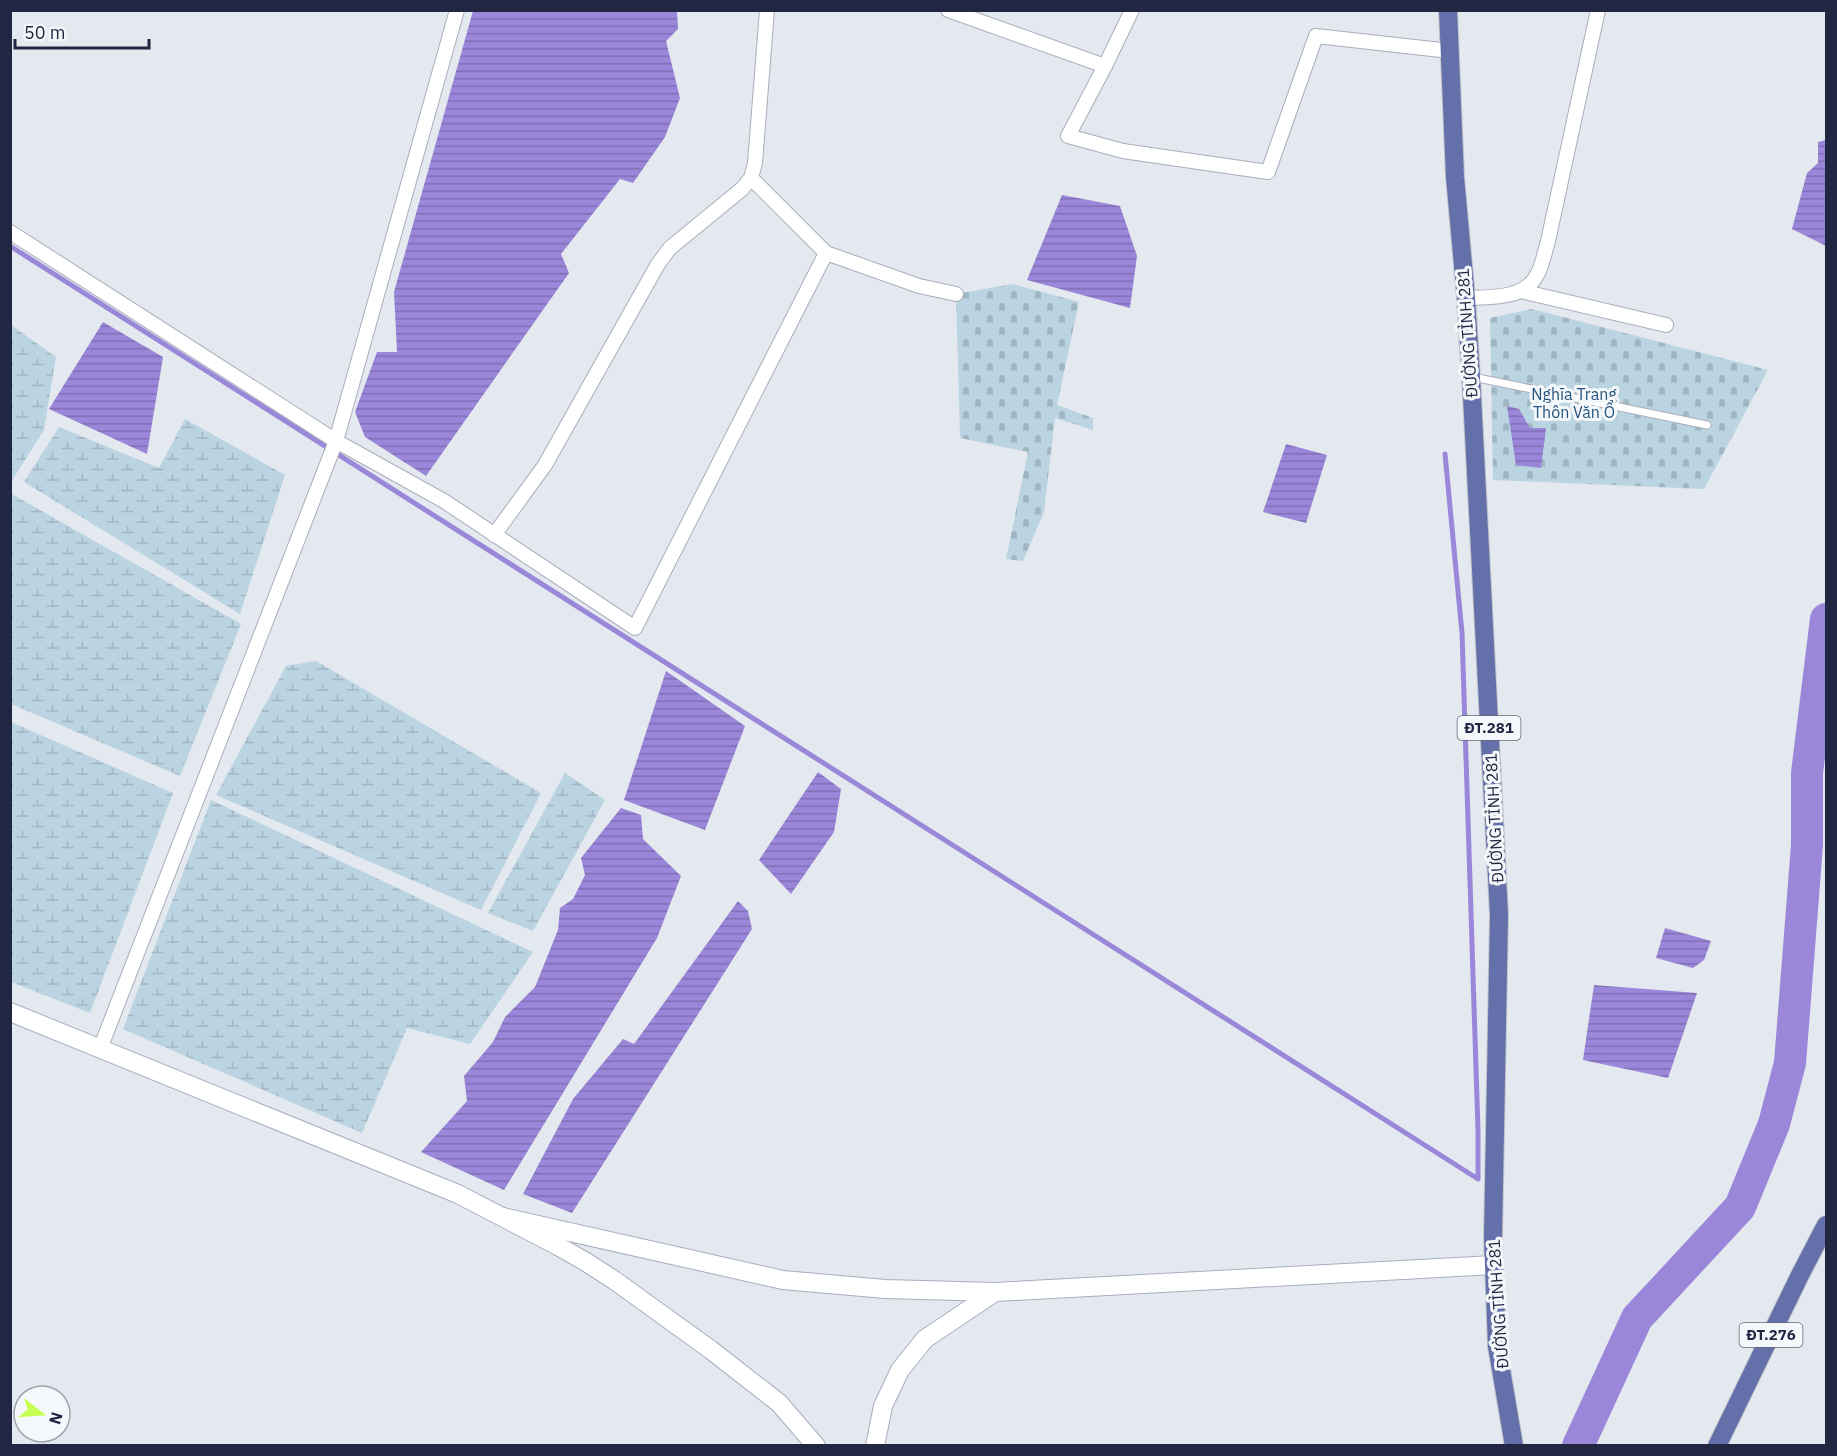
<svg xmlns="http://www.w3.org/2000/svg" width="1837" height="1456" viewBox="0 0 1837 1456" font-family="'IBM Plex Sans',sans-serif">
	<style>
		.wetland { fill: url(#wetland-marsh) }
		.cemetery { fill: url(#cemetery-stones) }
		.water { fill: url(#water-rules) }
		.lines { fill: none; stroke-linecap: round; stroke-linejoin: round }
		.stream { stroke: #9b87da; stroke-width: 5 }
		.river { stroke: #9b87da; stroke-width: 32 }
		.lane-casing { stroke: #aaaebb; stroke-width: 9 }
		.street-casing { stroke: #aaaebb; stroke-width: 16 }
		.secondary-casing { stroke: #a7aec2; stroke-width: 20 }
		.primary-casing { stroke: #c1c3ca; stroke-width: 20 }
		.lane { stroke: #fff; stroke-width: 7 }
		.street { stroke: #fff; stroke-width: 14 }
		.secondary { stroke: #fff; stroke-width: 18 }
		.primary { stroke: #6470aa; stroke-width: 18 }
		.labels { text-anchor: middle; stroke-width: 6; stroke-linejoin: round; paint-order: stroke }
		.shield { fill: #f5f8fb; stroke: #61667a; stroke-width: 1.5 }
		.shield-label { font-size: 15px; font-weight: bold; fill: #212743 }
		.street-label { font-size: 16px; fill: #212743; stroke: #f5f8fb }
		.park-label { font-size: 16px; fill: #26557f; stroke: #f5f8fb }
	</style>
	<defs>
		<pattern id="wetland-marsh" width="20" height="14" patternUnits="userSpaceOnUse" patternTransform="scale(1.5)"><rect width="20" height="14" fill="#bbd4e2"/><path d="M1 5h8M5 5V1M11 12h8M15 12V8" fill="none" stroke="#a0b6c3"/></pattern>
		<pattern id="cemetery-stones" width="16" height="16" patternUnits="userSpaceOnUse" patternTransform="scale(1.5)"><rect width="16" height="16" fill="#bbd4e2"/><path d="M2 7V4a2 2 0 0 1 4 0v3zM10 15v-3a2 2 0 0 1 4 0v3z" fill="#a0b6c3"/></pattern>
		<pattern id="water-rules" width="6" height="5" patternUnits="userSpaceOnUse" patternTransform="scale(1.5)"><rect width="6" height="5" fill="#9b87da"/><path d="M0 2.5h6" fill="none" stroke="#7e6eb2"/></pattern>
	</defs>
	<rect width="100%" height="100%" fill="#e4e8ef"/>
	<!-- wetland -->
	<g class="wetland">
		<path d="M11,325L56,357L44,430L11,482Z"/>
		<path d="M185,419L285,475L240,614L24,482L59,427L159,468Z"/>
		<path d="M10,493L241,624L180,776L11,704Z"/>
		<path d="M316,661L541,793L481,910L216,795L286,666Z"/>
		<path d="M11,722L173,793L90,1013L11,982Z"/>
		<path d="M565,773L605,800L533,931L488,913Z"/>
		<path d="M211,800L533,952L470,1044L407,1028L362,1133L123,1029Z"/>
	</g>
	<!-- cemetery -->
	<g class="cemetery">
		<path d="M1012,284L1079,302L1057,405L1093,418V430L1055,418L1044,512L1023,561L1006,559L1028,452L960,438L956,294Z"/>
		<path d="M1532,309L1768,370L1704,489L1493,480L1490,318Z"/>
	</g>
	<!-- water -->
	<g class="water">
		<path d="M473,11H677L678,29L666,41L680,98L665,137L633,183L620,179L561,254L569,273L426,476L365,437L355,412L377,352H397L394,292Z"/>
		<path d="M1826,140V246L1792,229L1807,173L1818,163V142Z"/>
		<path d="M1062,195L1120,206L1137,256L1130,308L1027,280Z"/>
		<path d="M103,322L163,357L147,454L49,409Z"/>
		<path d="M1507,406L1519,409L1530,428H1546L1541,468L1516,465Z"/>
		<path d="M1286,444L1327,455L1306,523L1263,512Z"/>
		<path d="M666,671L745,726L705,830L624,800Z"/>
		<path d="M818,772L841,789L834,832L791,894L759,860Z"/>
		<path d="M621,808L641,815L643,839L681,876L657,938L504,1190L421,1152L467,1101L464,1076L493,1042L505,1017L535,987L558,930L560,908L573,899L585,875L581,858Z"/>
		<path d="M738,901L748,911L752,929L572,1213L523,1194L573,1099L623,1039L634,1044Z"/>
		<path d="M1665,928L1711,941L1704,960L1693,968L1656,958Z"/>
		<path d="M1594,985L1697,993L1668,1078L1583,1060Z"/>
	</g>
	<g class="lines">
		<!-- stream -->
		<path class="stream" d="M10,246L1478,1179V1130L1462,633L1445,454"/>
		<!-- river -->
		<path class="river" d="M1578,1446L1637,1318L1740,1207L1774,1124L1790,1063L1807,845V773L1826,619"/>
		<!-- lane casing -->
		<g class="lane-casing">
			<path id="lane" d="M1473,377L1707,425"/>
		</g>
		<!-- street casing -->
		<g class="street-casing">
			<g id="street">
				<path d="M948,10L1105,66"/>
				<path d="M1132,10L1105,66L1068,136L1123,151L1268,172L1316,36L1450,51"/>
				<path d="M751,178L826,253L919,286L956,294"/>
				<path d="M10,232L336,441L444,501L635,628L826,253"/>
				<path d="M1521,291L1666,325"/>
				<path d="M1466,298C1490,297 1526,300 1538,273C1543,263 1545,251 1548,241L1598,10"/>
				<path d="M494,535L545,465L658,264L670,248L742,189L751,178L755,163L767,10"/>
				<path d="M100,1049L336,441L457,10"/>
			</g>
		</g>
		<!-- secondary casing -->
		<g class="secondary-casing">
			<g id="secondary">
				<path d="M10,1012L458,1194L558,1246L586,1262L614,1280L711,1350L779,1403L816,1446"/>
				<path d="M503,1217L783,1280L885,1289L995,1292L1494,1265"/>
				<path d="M875,1446L883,1406L900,1370L925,1339L995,1292"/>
			</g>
		</g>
		<!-- primary casing -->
		<g class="primary-casing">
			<g id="primary">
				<path d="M1448,10L1455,177L1466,298L1471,377L1499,915L1493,1238L1497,1346L1514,1446"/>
				<path d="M1717,1446L1800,1275L1826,1225"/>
			</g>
		</g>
		<!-- lane -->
		<use href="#lane" class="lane"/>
		<!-- street -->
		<use href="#street" class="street"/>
		<!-- secondary -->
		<use href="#secondary" class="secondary"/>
		<!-- primary -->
		<use href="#primary" class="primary"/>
	</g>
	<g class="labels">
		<!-- shield labels -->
		<g class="shield">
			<rect x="1457.5" y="716" width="63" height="24" rx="4.5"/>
			<rect x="1739.5" y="1323" width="63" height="24" rx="4.5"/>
		</g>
		<g class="shield-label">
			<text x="1489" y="733">ĐT.281</text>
			<text x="1771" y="1340">ĐT.276</text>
		</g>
		<!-- street labels -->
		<g class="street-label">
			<text transform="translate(1467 333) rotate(-94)" y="6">ĐƯỜNG TỈNH 281</text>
			<text transform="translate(1494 818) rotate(-93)" y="6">ĐƯỜNG TỈNH 281</text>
			<text transform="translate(1498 1304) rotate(-94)" y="6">ĐƯỜNG TỈNH 281</text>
		</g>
		<!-- park labels -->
		<g class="park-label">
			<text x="1574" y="400">Nghĩa Trang<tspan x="1574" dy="18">Thôn Văn Ổ</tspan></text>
		</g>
	</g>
	<!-- border -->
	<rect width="1837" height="1456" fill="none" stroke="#212743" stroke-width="24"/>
	<!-- north arrow -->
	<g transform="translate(42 1414) rotate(107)"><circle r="28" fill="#f5f8fb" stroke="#a0a4b1" stroke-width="1.5"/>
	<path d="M0-4.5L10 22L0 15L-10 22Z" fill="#c6ff52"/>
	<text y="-9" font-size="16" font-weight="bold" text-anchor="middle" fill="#212743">N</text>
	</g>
	<!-- scale -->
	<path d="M15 39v9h134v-9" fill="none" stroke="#212743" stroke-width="3"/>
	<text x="24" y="39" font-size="18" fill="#212743" stroke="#f5f8fb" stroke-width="4.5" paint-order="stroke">50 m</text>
</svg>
